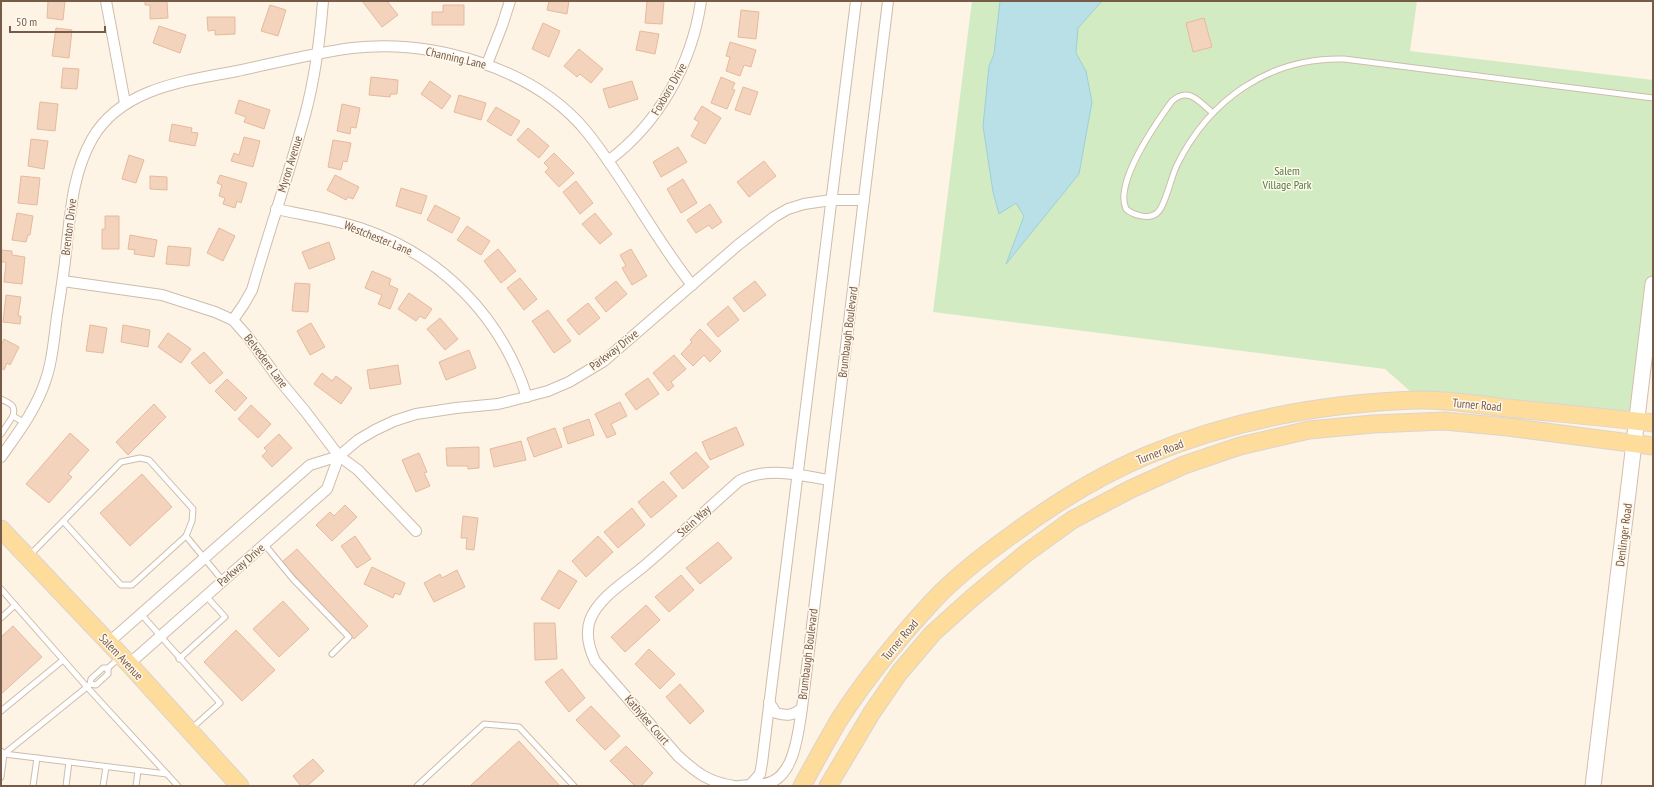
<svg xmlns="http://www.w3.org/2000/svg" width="1654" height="787" viewBox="0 0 1654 787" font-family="'PT Sans Narrow',sans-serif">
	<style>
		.green { fill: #d2ebc3 }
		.water { fill: #b9dfe7; stroke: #9fcfda }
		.building { fill: #f3d3bc; stroke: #e6ba9c }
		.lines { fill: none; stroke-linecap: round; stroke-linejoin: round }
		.lane-casing { stroke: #cfbcab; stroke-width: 7 }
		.street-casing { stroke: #cfbcab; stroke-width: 12 }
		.secondary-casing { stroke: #d4beab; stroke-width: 17 }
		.primary-casing { stroke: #dcd4d0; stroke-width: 19 }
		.lane { stroke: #fff; stroke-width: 5 }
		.street { stroke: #fff; stroke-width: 10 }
		.secondary { stroke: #fff; stroke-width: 15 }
		.primary { stroke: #fddc9c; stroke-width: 17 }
		.labels { text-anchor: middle; stroke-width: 3; stroke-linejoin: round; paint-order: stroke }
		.street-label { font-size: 12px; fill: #775b49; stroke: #fff8ec }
		.park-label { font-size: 12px; fill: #517d41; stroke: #fff8ec }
	</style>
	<rect width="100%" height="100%" fill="#fdf4e5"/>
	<!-- green -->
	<path class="green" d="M972,1H1417L1410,51L1653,80V284L1637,421L1420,400L1385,369L933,312Z"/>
	<!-- water -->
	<path class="water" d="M1000,1H1102L1078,28L1076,53L1086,71L1092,102L1079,174L1006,264L1024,216L1016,203L999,214L993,192L983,126L989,66L994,54Z"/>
	<!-- building -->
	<g class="building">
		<path d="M48,1H65L63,20L47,18Z"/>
		<path d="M145,1H167L168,18L150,19V5H145Z"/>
		<path d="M362,1H387L398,15L382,27Z"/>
		<path d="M549,1H569L567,14L547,10Z"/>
		<path d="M647,1H664L662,24L645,23Z"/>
		<path d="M270,5L286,10L278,36L261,31Z"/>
		<path d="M443,5H464V25H432V12H443Z"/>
		<path d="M741,10L759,12L756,39L738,37Z"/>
		<path d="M207,17H235V34L215,35V30L208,31Z"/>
		<path d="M1204,18L1212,47L1193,52L1186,23Z"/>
		<path d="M543,23L560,31L549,57L532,49Z"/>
		<path d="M159,26L186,35L180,53L153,43Z"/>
		<path d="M56,28L72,30L69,58L52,56Z"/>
		<path d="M640,31L659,34L655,54L636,50Z"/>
		<path d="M730,42L756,50L751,67L744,65L740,76L726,71L730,57L726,56Z"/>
		<path d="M579,49L603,69L591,83L580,74L577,77L564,66Z"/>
		<path d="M63,68L79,69L77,89L61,88Z"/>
		<path d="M371,77L398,80L397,94H391L390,97L369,95Z"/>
		<path d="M721,77L735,83L732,89L735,90L727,109L711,103Z"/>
		<path d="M430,81L451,96L442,109L421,94Z"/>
		<path d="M632,81L638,99L609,108L603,89Z"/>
		<path d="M743,87L758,92L750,115L735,110Z"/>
		<path d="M459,95L486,103L481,120L454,112Z"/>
		<path d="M239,100L270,110L264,129L244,122L246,117L235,113Z"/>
		<path d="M40,102L58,104L55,131L37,129Z"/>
		<path d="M342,104L360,108L356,128L351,127L350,134L337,131Z"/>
		<path d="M702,106L721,118L705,144L691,136L699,122L694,119Z"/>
		<path d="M496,107L520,121L511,136L487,121Z"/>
		<path d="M172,124L192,128L191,132L198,133L195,146L169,141Z"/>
		<path d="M528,128L549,146L539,158L517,140Z"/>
		<path d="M244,137L260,141L253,167L231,161L234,153L239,155Z"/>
		<path d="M31,139L48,141L44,169L28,166Z"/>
		<path d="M333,140L351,143L347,162L343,161L341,170L328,167Z"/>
		<path d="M678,147L687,162L661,177L653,162Z"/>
		<path d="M554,153L574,173L559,187L545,172L549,168L544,163Z"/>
		<path d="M129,155L144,160L136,183L122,179Z"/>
		<path d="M764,161L776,176L749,197L737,182Z"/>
		<path d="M220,175L247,183L241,203L237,201L235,208L223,204L225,198L219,196L222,185L217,183Z"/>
		<path d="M335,175L359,187L353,199L348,197L346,200L327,190Z"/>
		<path d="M21,176L40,178L37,205L18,203Z"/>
		<path d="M150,176L167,177V190L150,189Z"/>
		<path d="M683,179L697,203L681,213L667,189Z"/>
		<path d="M576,181L593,203L580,214L563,192Z"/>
		<path d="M401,188L427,196L421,214L396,206Z"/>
		<path d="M710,204L722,222L712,229L709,225L696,233L687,220Z"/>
		<path d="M435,205L460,218L452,233L427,220Z"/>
		<path d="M17,213L33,216L30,235H28L26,242L12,240Z"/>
		<path d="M595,213L612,234L600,244L582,224Z"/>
		<path d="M105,216H119V249H102V229H105Z"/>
		<path d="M467,226L490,241L481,255L457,240Z"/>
		<path d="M219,228L235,236L223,261L207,253Z"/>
		<path d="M130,235L157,240L154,257L134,254L135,250L128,249Z"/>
		<path d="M329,242L335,259L309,269L302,252Z"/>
		<path d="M168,246L191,248L189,266L166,264Z"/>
		<path d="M498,249L516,271L501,283L484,261Z"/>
		<path d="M631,249L647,276L632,285L622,268L626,266L620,255Z"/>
		<path d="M1,250L12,251V255L25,257L22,284L4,282L6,262H1Z"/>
		<path d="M372,271L391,279L389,285L398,289L390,309L378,304L382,295L365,288Z"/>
		<path d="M520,278L537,299L524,310L507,288Z"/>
		<path d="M616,281L627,294L606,312L595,298Z"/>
		<path d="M755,281L766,295L744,312L733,298Z"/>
		<path d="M295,283L310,284L308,312L292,311Z"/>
		<path d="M409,293L432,309L425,319L420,316L416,321L398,309Z"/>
		<path d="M6,295L21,297L18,316H21L20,324L3,322Z"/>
		<path d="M588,303L600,318L579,335L567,320Z"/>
		<path d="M728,306L739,320L718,337L707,324Z"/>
		<path d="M548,310L571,341L554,353L532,321Z"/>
		<path d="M440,318L458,339L445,350L427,329Z"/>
		<path d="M311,323L325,347L310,355L297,331Z"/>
		<path d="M90,325L107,328L103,353L86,351Z"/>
		<path d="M123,325L150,330L148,347L121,342Z"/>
		<path d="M700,329L721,351L710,362L704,355L693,366L681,354L692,342L690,340Z"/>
		<path d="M168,333L191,349L181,363L158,347Z"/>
		<path d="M4,339L19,347L10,365L7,363L4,370L1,368V345Z"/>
		<path d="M469,350L476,368L446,380L439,362Z"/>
		<path d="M204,352L223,373L210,384L191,363Z"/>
		<path d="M674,355L686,369L671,382L674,386L668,391L653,373Z"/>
		<path d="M398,365L401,384L370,389L367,370Z"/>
		<path d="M322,373L332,381L336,376L352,388L341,404L314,384Z"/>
		<path d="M648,378L659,394L636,410L625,394Z"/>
		<path d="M227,379L247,398L235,411L215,391Z"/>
		<path d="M620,402L627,416L611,424L616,434L607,438L595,414Z"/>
		<path d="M154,404L166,417L128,455L116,442Z"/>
		<path d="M251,405L271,424L258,438L238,419Z"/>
		<path d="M589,419L594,435L568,444L563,428Z"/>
		<path d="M736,427L744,445L710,460L702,442Z"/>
		<path d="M555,428L562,447L534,457L527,438Z"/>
		<path d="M70,433L89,450L68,474L72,477L49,503L26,484Z"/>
		<path d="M279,434L292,448L272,467L262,456L267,451L264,448Z"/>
		<path d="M521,441L526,460L494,467L490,449Z"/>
		<path d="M479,447V468L468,469V466H447L446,448Z"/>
		<path d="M696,452L709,467L683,489L670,473Z"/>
		<path d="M419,453L427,472L424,473L430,486L416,492L402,460Z"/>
		<path d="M142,474L172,507L130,546L100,513Z"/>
		<path d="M663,481L677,496L651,518L638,502Z"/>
		<path d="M345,505L357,517L332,541L316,525L330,512L334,516Z"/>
		<path d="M632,508L645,525L618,548L604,532Z"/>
		<path d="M463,516L478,518L474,550L466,549L467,538H461Z"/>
		<path d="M355,536L371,559L357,568L341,546Z"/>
		<path d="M598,536L613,552L586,577L572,561Z"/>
		<path d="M718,542L732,558L700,584L686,568Z"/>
		<path d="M297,549L368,626L354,639L282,562Z"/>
		<path d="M372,567L405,583L400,595L395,593L393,598L364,584Z"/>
		<path d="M457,570L465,587L434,602L424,583L440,574L442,578Z"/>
		<path d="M559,570L577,581L559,609L541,599Z"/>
		<path d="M681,575L694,590L669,612L655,597Z"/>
		<path d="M283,601L309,629L279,657L253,629Z"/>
		<path d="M646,605L660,620L625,652L611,637Z"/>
		<path d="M534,623H555L557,659L535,660Z"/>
		<path d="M13,626L42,657L1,694V637Z"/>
		<path d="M236,630L275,670L242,701L204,662Z"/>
		<path d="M649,649L675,674L660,689L635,664Z"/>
		<path d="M562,669L585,698L569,712L545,682Z"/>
		<path d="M680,684L704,711L690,724L666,697Z"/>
		<path d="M591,706L620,736L605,750L576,720Z"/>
		<path d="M519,741L560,786H470Z"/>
		<path d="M626,746L653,773L641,786H635L610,761Z"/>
		<path d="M313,759L324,771L307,786H301L293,776Z"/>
	</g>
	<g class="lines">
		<!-- lane casing -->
		<g class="lane-casing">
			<g id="lane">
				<path d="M1213,113C1199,102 1189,86 1172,101C1156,123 1114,183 1126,209C1133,215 1149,220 1157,213C1165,207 1171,177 1177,165C1209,100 1269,57 1344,59L1653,98"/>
				<path d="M1,399C10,404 16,404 13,416"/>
				<path d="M1,434L13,416L25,423"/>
				<path d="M186,536L223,581"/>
				<path d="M265,545L293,579L349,637L332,654"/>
				<path d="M30,555L121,462L140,458L149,460L193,509L192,521L186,536L132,585H121L63,521"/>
				<path d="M1,589L87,687L4,754L1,777"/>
				<path d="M141,614L220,703L192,728"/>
				<path d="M1,618L15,605"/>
				<path d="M119,658L108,668H103L91,679L90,684L87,687L178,786"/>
				<path d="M179,659L225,617L206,596"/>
				<path d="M90,684L96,685L108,674V668"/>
				<path d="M1,711L63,660"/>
				<path d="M1,751L4,754L37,758L33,786"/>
				<path d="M37,758L167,774"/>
				<path d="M66,786L69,762"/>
				<path d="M103,786L106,767"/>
				<path d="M136,786L138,771"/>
				<path d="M417,786L484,724L519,727L574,786"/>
			</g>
		</g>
		<!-- street casing -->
		<g class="street-casing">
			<g id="street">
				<path d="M106,1L125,103"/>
				<path d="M487,64L502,26L510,1"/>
				<path d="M608,161C659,123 692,64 701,1"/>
				<path d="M276,209C304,215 333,219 360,228C441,255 501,316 527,397"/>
				<path d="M63,281L162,295L215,312L233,320L248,337L280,381L305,411L339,456L358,470L416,531"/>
				<path d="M233,320L244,304L252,290C269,231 289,174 305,115C315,78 320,39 323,1"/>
				<path d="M1,457C18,433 37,408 46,379C53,359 54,337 57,316C61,291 65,267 67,242C71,206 74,171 92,139C121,88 185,81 237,71C275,63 314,53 352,48C432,39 533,67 586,131C625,179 653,236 692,285"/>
				<path d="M108,643L310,465L339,456L358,440L375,430L394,421L416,414L456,408L498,404L518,399L548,391L569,382L604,361L738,245L774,217L788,209L804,204L831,200H864"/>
				<path d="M129,664L327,489L339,456"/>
				<path d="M769,702L776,713C787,716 793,716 802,708"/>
				<path d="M751,784L760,774L762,763L856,1"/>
				<path d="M734,786C708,782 697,773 678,756L595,661C589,648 585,634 590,620C599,597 625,582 643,567C676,539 707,509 739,481C767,466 799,475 829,480"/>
				<path d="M739,786C748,785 756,785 764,784C795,780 798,732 802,708L888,1"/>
			</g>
		</g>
		<!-- secondary casing -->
		<g class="secondary-casing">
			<path id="secondary" d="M1593,786L1653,284"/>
		</g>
		<!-- primary casing -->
		<g class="primary-casing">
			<g id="primary">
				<path d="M1,529L129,664L240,786"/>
				<path d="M802,786C814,764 826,742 839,720C866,678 898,639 932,602C956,576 985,554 1013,534C1055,503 1100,475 1148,455C1232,420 1326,403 1418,400C1447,399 1478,405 1508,408C1556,413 1605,417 1653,423"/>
				<path d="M828,786L871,714L899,673L933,633L972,598L1025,554L1072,520L1131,489L1184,465L1240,446L1309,430L1373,424L1444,421L1508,427L1653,446"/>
			</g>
		</g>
		<!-- lane -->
		<use href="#lane" class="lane"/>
		<!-- street -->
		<use href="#street" class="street"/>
		<!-- secondary -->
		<use href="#secondary" class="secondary"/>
		<!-- primary -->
		<use href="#primary" class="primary"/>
	</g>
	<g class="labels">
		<!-- street labels -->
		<g class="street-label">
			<text transform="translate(456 58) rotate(13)" y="4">Channing Lane</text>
			<text transform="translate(669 89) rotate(-60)" y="4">Foxboro Drive</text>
			<text transform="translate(290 164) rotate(-73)" y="4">Myron Avenue</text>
			<text transform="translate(69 227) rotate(-83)" y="4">Brenton Drive</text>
			<text transform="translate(378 238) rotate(22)" y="4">Westchester Lane</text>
			<text transform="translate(848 332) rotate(-83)" y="4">Brumbaugh Boulevard</text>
			<text transform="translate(614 350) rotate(-38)" y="4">Parkway Drive</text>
			<text transform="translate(266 361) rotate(53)" y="4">Belvedere Lane</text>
			<text transform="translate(1477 405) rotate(5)" y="4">Turner Road</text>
			<text transform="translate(1160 452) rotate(-21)" y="4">Turner Road</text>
			<text transform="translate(694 521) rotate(-42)" y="4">Stein Way</text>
			<text transform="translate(1624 535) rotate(-83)" y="4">Denlinger Road</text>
			<text transform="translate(241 565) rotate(-41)" y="4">Parkway Drive</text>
			<text transform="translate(900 640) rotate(-50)" y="4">Turner Road</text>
			<text transform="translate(808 654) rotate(-83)" y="4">Brumbaugh Boulevard</text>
			<text transform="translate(121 657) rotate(47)" y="4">Salem Avenue</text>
			<text transform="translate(647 720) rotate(49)" y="4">Kathylee Court</text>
		</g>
		<!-- park labels -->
		<g class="park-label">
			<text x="1287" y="175">Salem<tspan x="1287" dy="14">Village Park</tspan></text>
		</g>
	</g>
	<!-- border -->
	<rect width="1654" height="787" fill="none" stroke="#775b49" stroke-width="4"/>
	<!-- scale -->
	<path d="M10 26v6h95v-6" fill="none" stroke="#775b49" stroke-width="2"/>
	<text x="16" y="26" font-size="12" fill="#775b49" stroke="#fff8ec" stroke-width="3" paint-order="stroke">50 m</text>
</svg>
